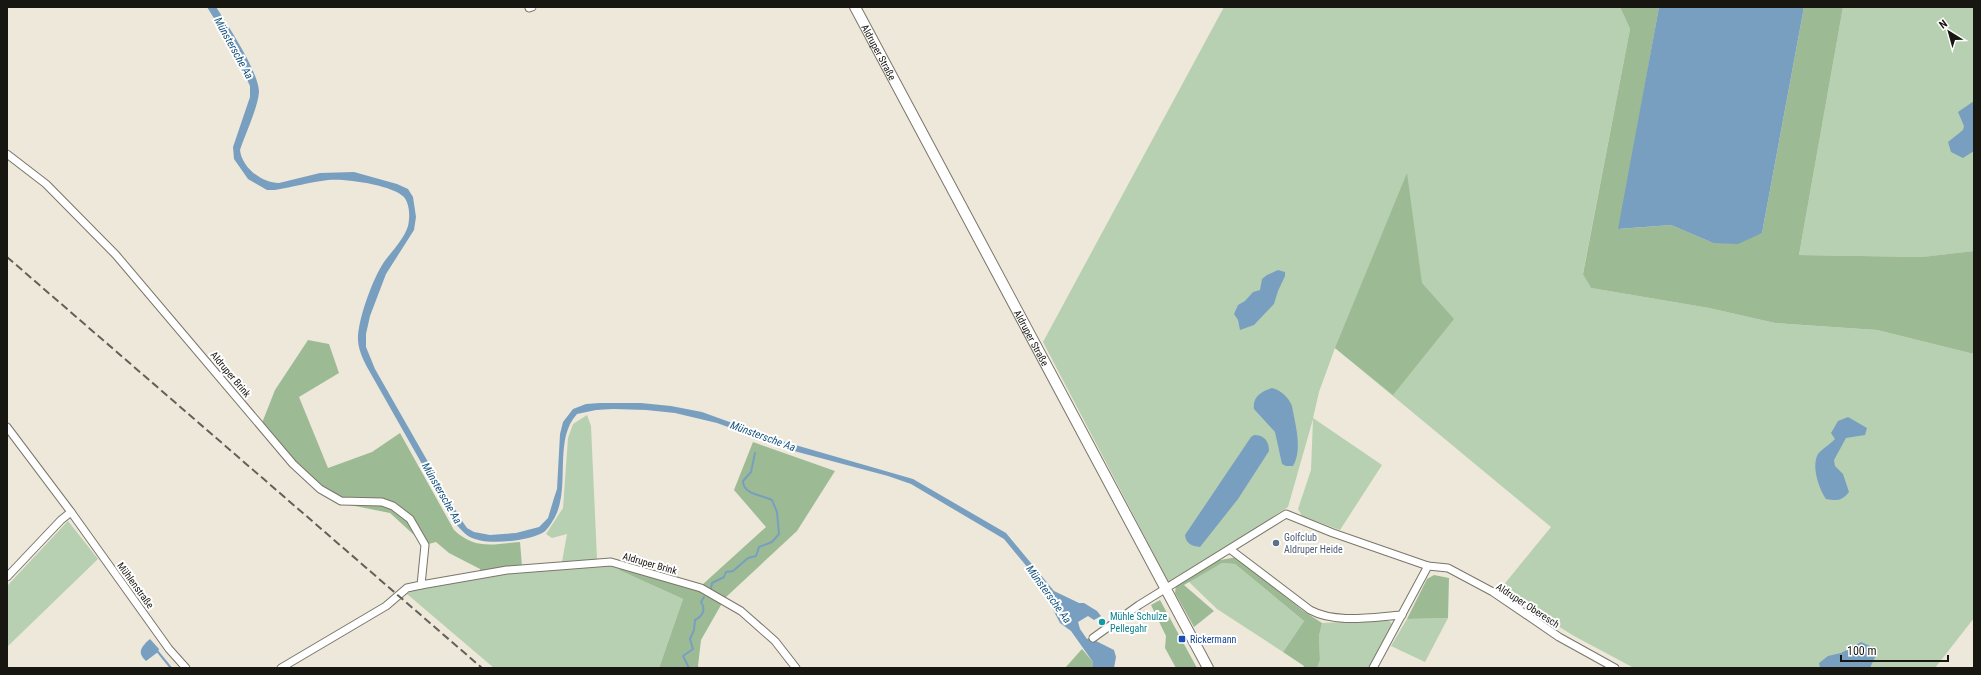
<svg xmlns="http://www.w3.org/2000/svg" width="1981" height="675" viewBox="0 0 1981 675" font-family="'Roboto Condensed',sans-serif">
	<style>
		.green { fill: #b7d0b1 }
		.forest { fill: #9cbb94 }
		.water { fill: #799fc0 }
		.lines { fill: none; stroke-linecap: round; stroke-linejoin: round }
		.stream { stroke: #799fc0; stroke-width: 2 }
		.minor-casing { stroke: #7b766a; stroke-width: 9 }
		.secondary-casing { stroke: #7b766a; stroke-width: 12 }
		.minor { stroke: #fff; stroke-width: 7 }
		.secondary { stroke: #fff; stroke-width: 10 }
		.rail { stroke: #636057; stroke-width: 2; stroke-dasharray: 8 4; stroke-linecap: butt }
		.service-dot { fill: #5c6f8a; stroke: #fff; stroke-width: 1.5 }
		.culture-dot { fill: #0f9aa8; stroke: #fff; stroke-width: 1.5 }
		.transit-dot { fill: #1a4fb4; stroke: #fff; stroke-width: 1.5 }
		.labels { text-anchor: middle; stroke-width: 4; stroke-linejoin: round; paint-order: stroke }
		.street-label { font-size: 10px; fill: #181611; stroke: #fff }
		.service-label { font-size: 10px; fill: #4e5e75; stroke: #fff; text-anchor: start }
		.culture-label { font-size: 10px; fill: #0d838f; stroke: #fff; text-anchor: start }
		.transit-label { font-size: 10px; fill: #164399; stroke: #fff; text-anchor: start }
		.water-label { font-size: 11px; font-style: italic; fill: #165480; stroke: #fff }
	</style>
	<rect width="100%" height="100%" fill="#ede8d9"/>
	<!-- green -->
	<g class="green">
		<path d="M1224,7H1620L1630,29L1583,273L1591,288L1709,308L1775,323L1877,330L1974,354V618L1935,668H1634L1574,636L1503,592L1502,587L1551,527L1335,348L1319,392L1313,418L1382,465L1340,530L1302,516L1298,509L1311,470L1313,419L1288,507L1169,583L1043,342Z"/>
		<path d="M1843,7H1974V251L1923,257L1799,255Z"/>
		<path d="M587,415L591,426L597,559L562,562L567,534L552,538L546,534L563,508L568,438L573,424Z"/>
		<path d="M68,521L98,559L7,647V586Z"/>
		<path d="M610,563L621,566L619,570L683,599L659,668H494L407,594L415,588L507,572Z"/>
		<path d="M1222,563L1235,564L1304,621L1283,652L1217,609L1188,581Z"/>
		<path d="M1448,618L1425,662L1391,646L1407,619Z"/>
		<path d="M1386,620L1391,622L1392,626L1369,668H1317L1320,660L1319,636L1322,623Z"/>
	</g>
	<!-- forest -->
	<g class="forest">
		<path d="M1620,7H1659L1619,229L1671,225L1713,243L1762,233L1804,7H1843L1799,255L1922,257L1974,251V354L1877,330L1775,323L1709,308L1591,288L1583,274L1630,29Z"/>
		<path d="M1407,173L1422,283L1454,319L1393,395L1335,348Z"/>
		<path d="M308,340L329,344L339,373L299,397L328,468L372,452L400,433L454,530C475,550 493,544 520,542L522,567L480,572V569L449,553L436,542L425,545L390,513L340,503L295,464L262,423L275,390Z"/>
		<path d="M753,442L835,471L797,531L725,598L701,640L698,666L699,668H659L683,599L619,570L624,560L706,588L702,585L766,527L734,490Z"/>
		<path d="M1237,557L1302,610L1322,623L1319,636L1320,660L1317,668H1303L1304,666L1283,652L1304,621L1235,564L1222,563L1184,585L1214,611L1194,627L1175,593L1176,585L1215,561Z"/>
		<path d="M1434,575L1449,578L1448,618L1407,619L1427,579Z"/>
		<path d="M1160,600L1197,668H1176L1165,648L1166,636L1151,605Z"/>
		<path d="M1082,649L1093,662L1092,668H1065Z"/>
	</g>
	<!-- water -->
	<g class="water">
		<path d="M207,7H216C227,24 259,72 259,92C258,107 245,135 240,150C242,168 262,183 279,183L320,173L354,172L397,184L408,189L413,197L416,217L414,230L386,274L370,316L366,334V347L375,369L460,518L467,528L474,532L490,535L516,533L539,527L548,518L554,498L557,489L560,434L563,422L573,409L586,404L600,403H641L671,406L702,412L785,442L913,479L1006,533L1054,591L1079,603H1084L1097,611L1101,616L1094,620L1088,616L1078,622L1080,629L1087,639L1090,638L1114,650L1116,657L1114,668H1092L1093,662L1071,631L1060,623L1050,604L1028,568L1004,539L911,484L888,476L794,451L717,423L675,413L646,410L613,409L596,410L577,414C553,440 571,486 555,517C552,522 548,529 544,532C529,541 491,545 475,539C467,537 461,530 456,524L367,367C363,359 359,351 358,341C357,321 373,278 384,262C392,251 404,239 408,226C410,217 410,205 404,197C393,185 344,178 328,180C310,182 293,187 275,190H267L248,179L234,159L233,147L250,97V86L233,49Z"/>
		<path d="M1659,7H1804L1762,233L1738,244L1713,243L1671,225L1618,229Z"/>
		<path d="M1974,101V151L1963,158L1951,152L1948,142L1963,130L1964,126L1958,112Z"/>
		<path d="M1278,270L1285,272V276L1278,291L1274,304L1254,325L1240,330L1238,320L1234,314L1238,305L1245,301L1253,292L1260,290L1262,279L1267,275Z"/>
		<path d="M1272,388C1281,390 1289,398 1292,406C1295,424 1303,449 1293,466H1286L1282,464L1275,432L1254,409C1252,397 1262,391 1272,388Z"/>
		<path d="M1848,417L1867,428L1865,435L1846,438L1834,460L1835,466L1843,474L1849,492C1842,501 1837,501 1826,499C1819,489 1811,466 1818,454C1821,450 1830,444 1835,439L1831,433L1838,421Z"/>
		<path d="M1254,435C1264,435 1269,441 1269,451L1238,499L1200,547C1192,546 1186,544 1185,535L1251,437Z"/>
		<path d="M150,639L159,649L158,652L146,661C136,652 142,646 150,639Z"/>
		<path d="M1861,642L1870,646L1877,653L1870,668H1820L1819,663L1828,656L1841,653Z"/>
	</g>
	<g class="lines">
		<!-- stream -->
		<g class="stream">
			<path d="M711,588L712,583L724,577L726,572L733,571L748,558L756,556L759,547L772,542L779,534L777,512L772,500C763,495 743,495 743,481L751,472L755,453"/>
			<path d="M158,652L171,668"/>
			<path d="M689,668L683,656L693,649L690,639L694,630L695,620C703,616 706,609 701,602L704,597"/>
		</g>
		<!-- minor casing -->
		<g class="minor-casing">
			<g id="minor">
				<path d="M529,8L532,7"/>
				<path d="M7,154L46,184L116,255L293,464L320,489L341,501L382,502L393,506L410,519L425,545L421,585L407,588L386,606L281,668"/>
				<path d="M7,427L71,512L169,649L186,668"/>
				<path d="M1231,550L1310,610C1336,624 1372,617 1402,615"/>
				<path d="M7,577L61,520L71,512"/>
				<path d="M421,585L507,570L611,562L701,588L741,611L775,641L796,668"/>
				<path d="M1093,638L1139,605L1286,514L1333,533L1428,566L1448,568L1493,592L1559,637L1615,668"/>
				<path d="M1373,668L1428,566"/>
			</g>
		</g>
		<!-- secondary casing -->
		<g class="secondary-casing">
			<g id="secondary">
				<path id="s1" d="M855,7L1208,668"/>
			</g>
		</g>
		<!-- minor -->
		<use href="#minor" class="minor"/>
		<!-- secondary -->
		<use href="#secondary" class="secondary"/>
		<!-- rail -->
		<path class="rail" d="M7,257L482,668"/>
	</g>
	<!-- markers -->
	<circle class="service-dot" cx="1276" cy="543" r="4"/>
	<circle class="culture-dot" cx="1102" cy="622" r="4"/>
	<rect class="transit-dot" x="1178" y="635" width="8" height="8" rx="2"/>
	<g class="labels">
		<!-- street labels -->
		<g class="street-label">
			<text dy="4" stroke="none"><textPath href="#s1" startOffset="51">Aldruper Straße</textPath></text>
			<text dy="4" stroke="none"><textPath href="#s1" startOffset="375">Aldruper Straße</textPath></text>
			<text transform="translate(231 374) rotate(50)" y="4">Aldruper Brink</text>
			<text transform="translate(650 563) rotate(16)" y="4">Aldruper Brink</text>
			<text transform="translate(136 585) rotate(54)" y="4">Mühlenstraße</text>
			<text transform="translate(1528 605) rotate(33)" y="4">Aldruper Oberesch</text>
		</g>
		<!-- service labels -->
		<g class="service-label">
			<text x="1284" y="541">Golfclub<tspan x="1284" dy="12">Aldruper Heide</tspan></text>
		</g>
		<!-- culture labels -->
		<g class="culture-label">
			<text x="1110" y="620">Mühle Schulze<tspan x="1110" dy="12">Pellegahr</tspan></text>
		</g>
		<!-- transit labels -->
		<g class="transit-label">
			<text x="1190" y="643">Rickermann</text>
		</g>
		<!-- water labels -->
		<g class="water-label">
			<text transform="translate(234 48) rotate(61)" y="4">Münstersche Aa</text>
			<text transform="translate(763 436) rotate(20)" y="4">Münstersche Aa</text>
			<text transform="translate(442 493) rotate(60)" y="4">Münstersche Aa</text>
			<text transform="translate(1049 594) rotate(54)" y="4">Münstersche Aa</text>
		</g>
	</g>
	<!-- border -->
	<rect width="1981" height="675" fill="none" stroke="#181611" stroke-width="16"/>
	<!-- north arrow -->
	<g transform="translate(1949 32) rotate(323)" stroke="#ffffff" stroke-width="3" paint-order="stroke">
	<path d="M0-3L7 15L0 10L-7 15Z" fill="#181611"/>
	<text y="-6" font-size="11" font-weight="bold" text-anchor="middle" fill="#181611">N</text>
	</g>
	<!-- scale -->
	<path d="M1841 655v6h107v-6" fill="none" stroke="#181611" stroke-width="2"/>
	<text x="1847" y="655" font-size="12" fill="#181611" stroke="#ffffff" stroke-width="3" paint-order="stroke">100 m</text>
</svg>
